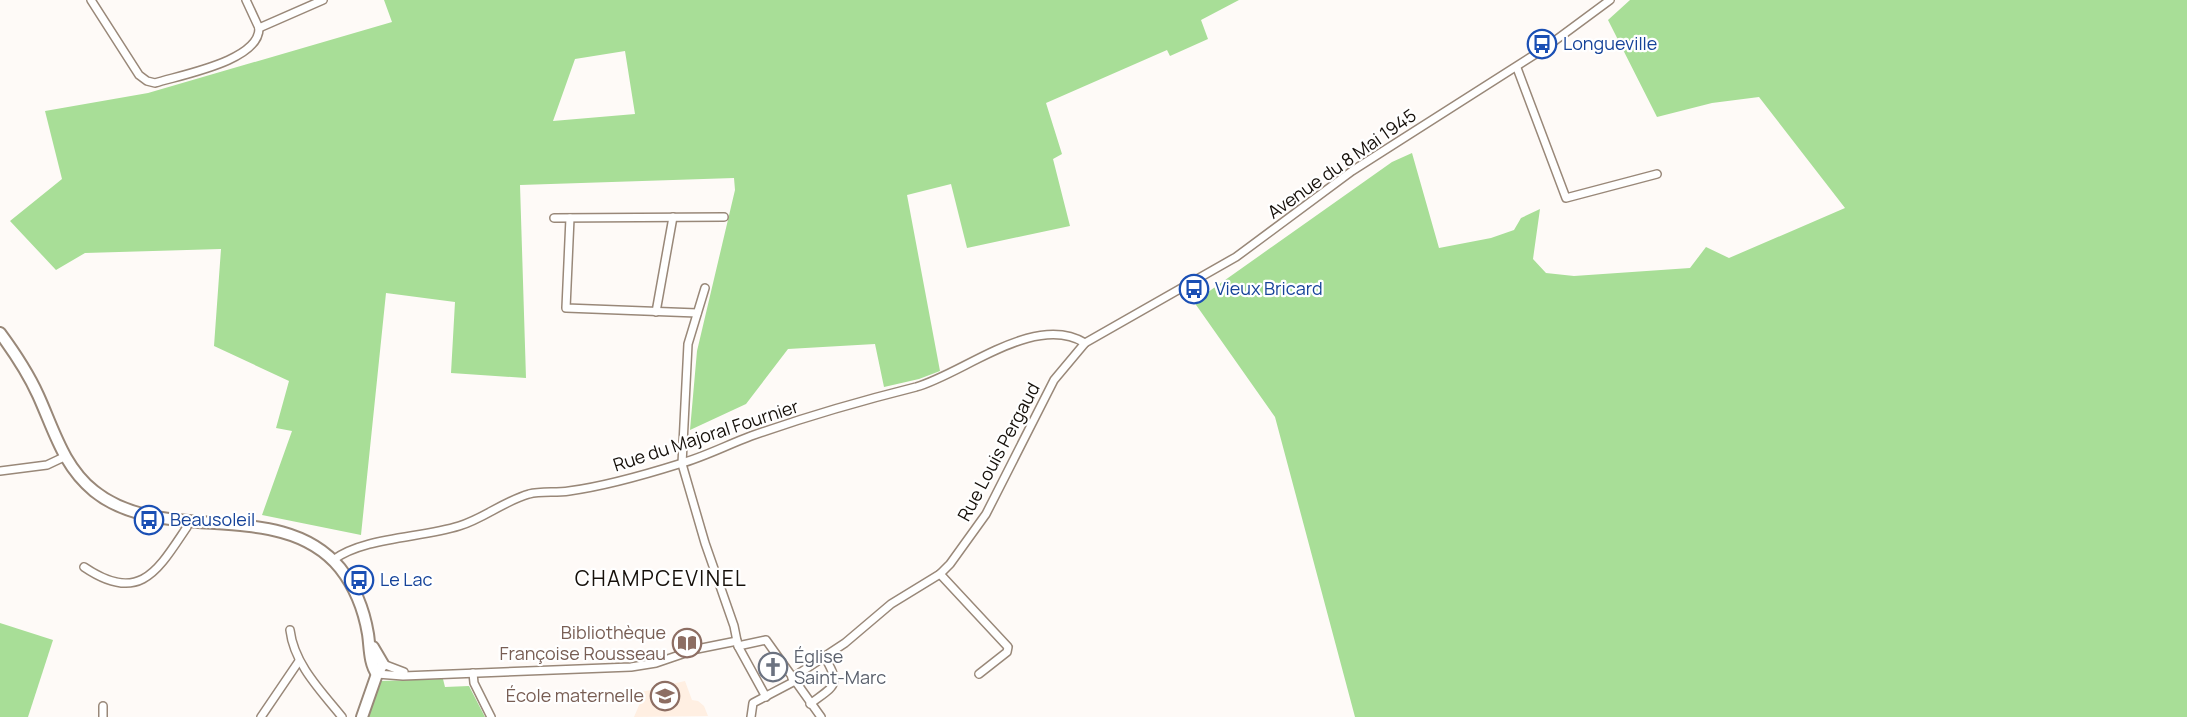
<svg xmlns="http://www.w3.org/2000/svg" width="2187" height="717" viewBox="0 0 2187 717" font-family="Manrope,sans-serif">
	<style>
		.built { fill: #ffefe2 }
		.green { fill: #a8de97; fill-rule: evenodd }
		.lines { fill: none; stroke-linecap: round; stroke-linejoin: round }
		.street-casing { stroke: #998879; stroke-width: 10 }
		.secondary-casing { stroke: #998879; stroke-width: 14 }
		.street { stroke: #fff; stroke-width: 7 }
		.secondary { stroke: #fff; stroke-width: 10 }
		.labels { text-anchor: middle; stroke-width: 4.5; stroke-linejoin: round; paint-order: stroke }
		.transit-label { font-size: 18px; fill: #164399; stroke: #fff; text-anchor: start }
		.street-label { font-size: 18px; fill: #16100a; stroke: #fff }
		.education-label { font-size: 18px; fill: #785e54; stroke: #fff; text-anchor: end }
		.worship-label { font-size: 18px; fill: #5b616d; stroke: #fff; text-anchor: start }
		.quarter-label { font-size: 21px; letter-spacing: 1.5px; fill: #16100a; stroke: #fff }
	</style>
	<rect width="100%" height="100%" fill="#fefaf7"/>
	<!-- built -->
	<path class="built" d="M685,681L692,700L698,701L704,706L708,716L634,717L640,703L639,692L671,687L672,684Z"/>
	<!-- green -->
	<g class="green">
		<path d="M384,0H1239L1201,20L1208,39L1170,56L1167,50L1046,103L1062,154L1053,159L1070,226L967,248L951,184L907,195L940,371L919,379L884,387L875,344L788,349L746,404L690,430L697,351L735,190L734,178L520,185L526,378L451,373L455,302L386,293L361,535L262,515L292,431L276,428L289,381L214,346L221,249L85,253L56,270L10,221L62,179L45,111L148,93L392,22ZM625,51L635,114L553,121L575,59Z"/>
		<path d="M1630,0H2187V717H1355L1275,417L1194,302L1392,162L1412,153L1439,248L1491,238L1514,230L1521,218L1540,209L1533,259L1546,273L1574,276L1690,268L1706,247L1729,258L1845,208L1759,97L1712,103L1657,117L1608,20Z"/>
		<path d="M0,623L53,640L28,717H0Z"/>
		<path d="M443,679L445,687L469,686L485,717H367L380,681Z"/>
	</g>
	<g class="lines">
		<!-- street casing -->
		<g class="street-casing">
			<g id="street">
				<path d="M91,0L139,75L147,81L155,83C180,75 260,61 259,28"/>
				<path d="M246,0L259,28"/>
				<path d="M259,28L323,0"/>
				<path d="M1517,68L1566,198L1657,174"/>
				<path d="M554,218L724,217"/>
				<path d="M570,218L566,308L697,313"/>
				<path d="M705,288L688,344L682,464L705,543L734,626L738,646L766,697"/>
				<path d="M656,312L673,217"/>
				<path d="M0,471L47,465L64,457"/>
				<path d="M333,560C364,537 421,538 459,526C483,519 504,501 529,494C541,491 556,493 569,491C606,486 644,475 679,464C704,457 727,445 751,436C805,417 860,401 916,387C963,374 1035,312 1085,343"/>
				<path d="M84,567C140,605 158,570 187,527L188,521"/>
				<path d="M940,574L1008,647L1007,652L979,674"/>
				<path d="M290,630C294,664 321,691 342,717"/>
				<path d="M738,646L766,640L821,717"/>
				<path d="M383,664L404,672"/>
				<path d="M473,673L474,683L491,717"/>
				<path d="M377,674L403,676L631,667L656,663L697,649L737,641"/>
				<path d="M792,678L845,643L891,604L940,574L950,564L986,514L1054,380L1085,343L1236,257L1352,171L1545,48L1610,0"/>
				<path d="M810,704C835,685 842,686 824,656"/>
				<path d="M103,706V717"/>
				<path d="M261,717L299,661"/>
				<path d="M751,717L753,703L795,681"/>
			</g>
		</g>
		<!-- secondary casing -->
		<g class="secondary-casing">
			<g id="secondary">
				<path d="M0,333C14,352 28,373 38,395C54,430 63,466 94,491C163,547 281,496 340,568C355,587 364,610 368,634C370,647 369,663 377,674"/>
				<path d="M362,717L377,674L383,664L373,647"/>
			</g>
		</g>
		<!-- street -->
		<use href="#street" class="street"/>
		<!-- secondary -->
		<use href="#secondary" class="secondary"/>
	</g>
	<!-- icons -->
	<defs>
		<g id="bus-ring" transform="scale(1.5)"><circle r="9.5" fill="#fff" stroke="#1a4fb4" stroke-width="1.5"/><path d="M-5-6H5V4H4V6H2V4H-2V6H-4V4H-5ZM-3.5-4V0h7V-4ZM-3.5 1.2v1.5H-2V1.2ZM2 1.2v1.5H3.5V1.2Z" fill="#1a4fb4"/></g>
		<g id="library-ring" transform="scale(1.5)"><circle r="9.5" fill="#fff" stroke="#8d6e63" stroke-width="1.5"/><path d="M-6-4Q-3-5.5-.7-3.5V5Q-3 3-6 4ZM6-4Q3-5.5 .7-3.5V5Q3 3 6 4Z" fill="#8d6e63"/></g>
		<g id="church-ring" transform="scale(1.5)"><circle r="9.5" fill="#fff" stroke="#6b7280" stroke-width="1.5"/><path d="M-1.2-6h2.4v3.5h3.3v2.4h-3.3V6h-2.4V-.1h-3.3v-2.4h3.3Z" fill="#6b7280"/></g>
		<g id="school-ring" transform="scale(1.5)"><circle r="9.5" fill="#fff" stroke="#8d6e63" stroke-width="1.5"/><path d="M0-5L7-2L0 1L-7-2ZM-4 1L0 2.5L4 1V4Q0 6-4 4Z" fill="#8d6e63"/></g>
	</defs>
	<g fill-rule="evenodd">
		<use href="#bus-ring" x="1542" y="44"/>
		<use href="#bus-ring" x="1194" y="289"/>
		<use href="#bus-ring" x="149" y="520"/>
		<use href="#bus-ring" x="359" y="580"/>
		<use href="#library-ring" x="687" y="643"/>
		<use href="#church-ring" x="773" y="667"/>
		<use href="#school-ring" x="665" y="696"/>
	</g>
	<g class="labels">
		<!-- transit labels -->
		<g class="transit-label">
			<text x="1563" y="50">Longueville</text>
			<text x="1215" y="295">Vieux Bricard</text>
			<text x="170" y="526">Beausoleil</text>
			<text x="380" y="586">Le Lac</text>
		</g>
		<!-- street labels -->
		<g class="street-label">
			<text transform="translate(1342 164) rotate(-35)" y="6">Avenue du 8 Mai 1945</text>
			<text transform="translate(706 436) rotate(-18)" y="6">Rue du Majoral Fournier</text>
			<text transform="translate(999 452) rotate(-62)" y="6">Rue Louis Pergaud</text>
		</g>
		<!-- education labels -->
		<g class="education-label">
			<text x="666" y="639">Bibliothèque<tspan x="666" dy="21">Françoise Rousseau</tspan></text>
			<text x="644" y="702">École maternelle</text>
		</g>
		<!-- worship labels -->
		<g class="worship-label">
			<text x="794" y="663">Église<tspan x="794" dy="21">Saint-Marc</tspan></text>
		</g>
		<!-- quarter labels -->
		<g class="quarter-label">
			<text x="661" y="586">CHAMPCEVINEL</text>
		</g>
	</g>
</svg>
